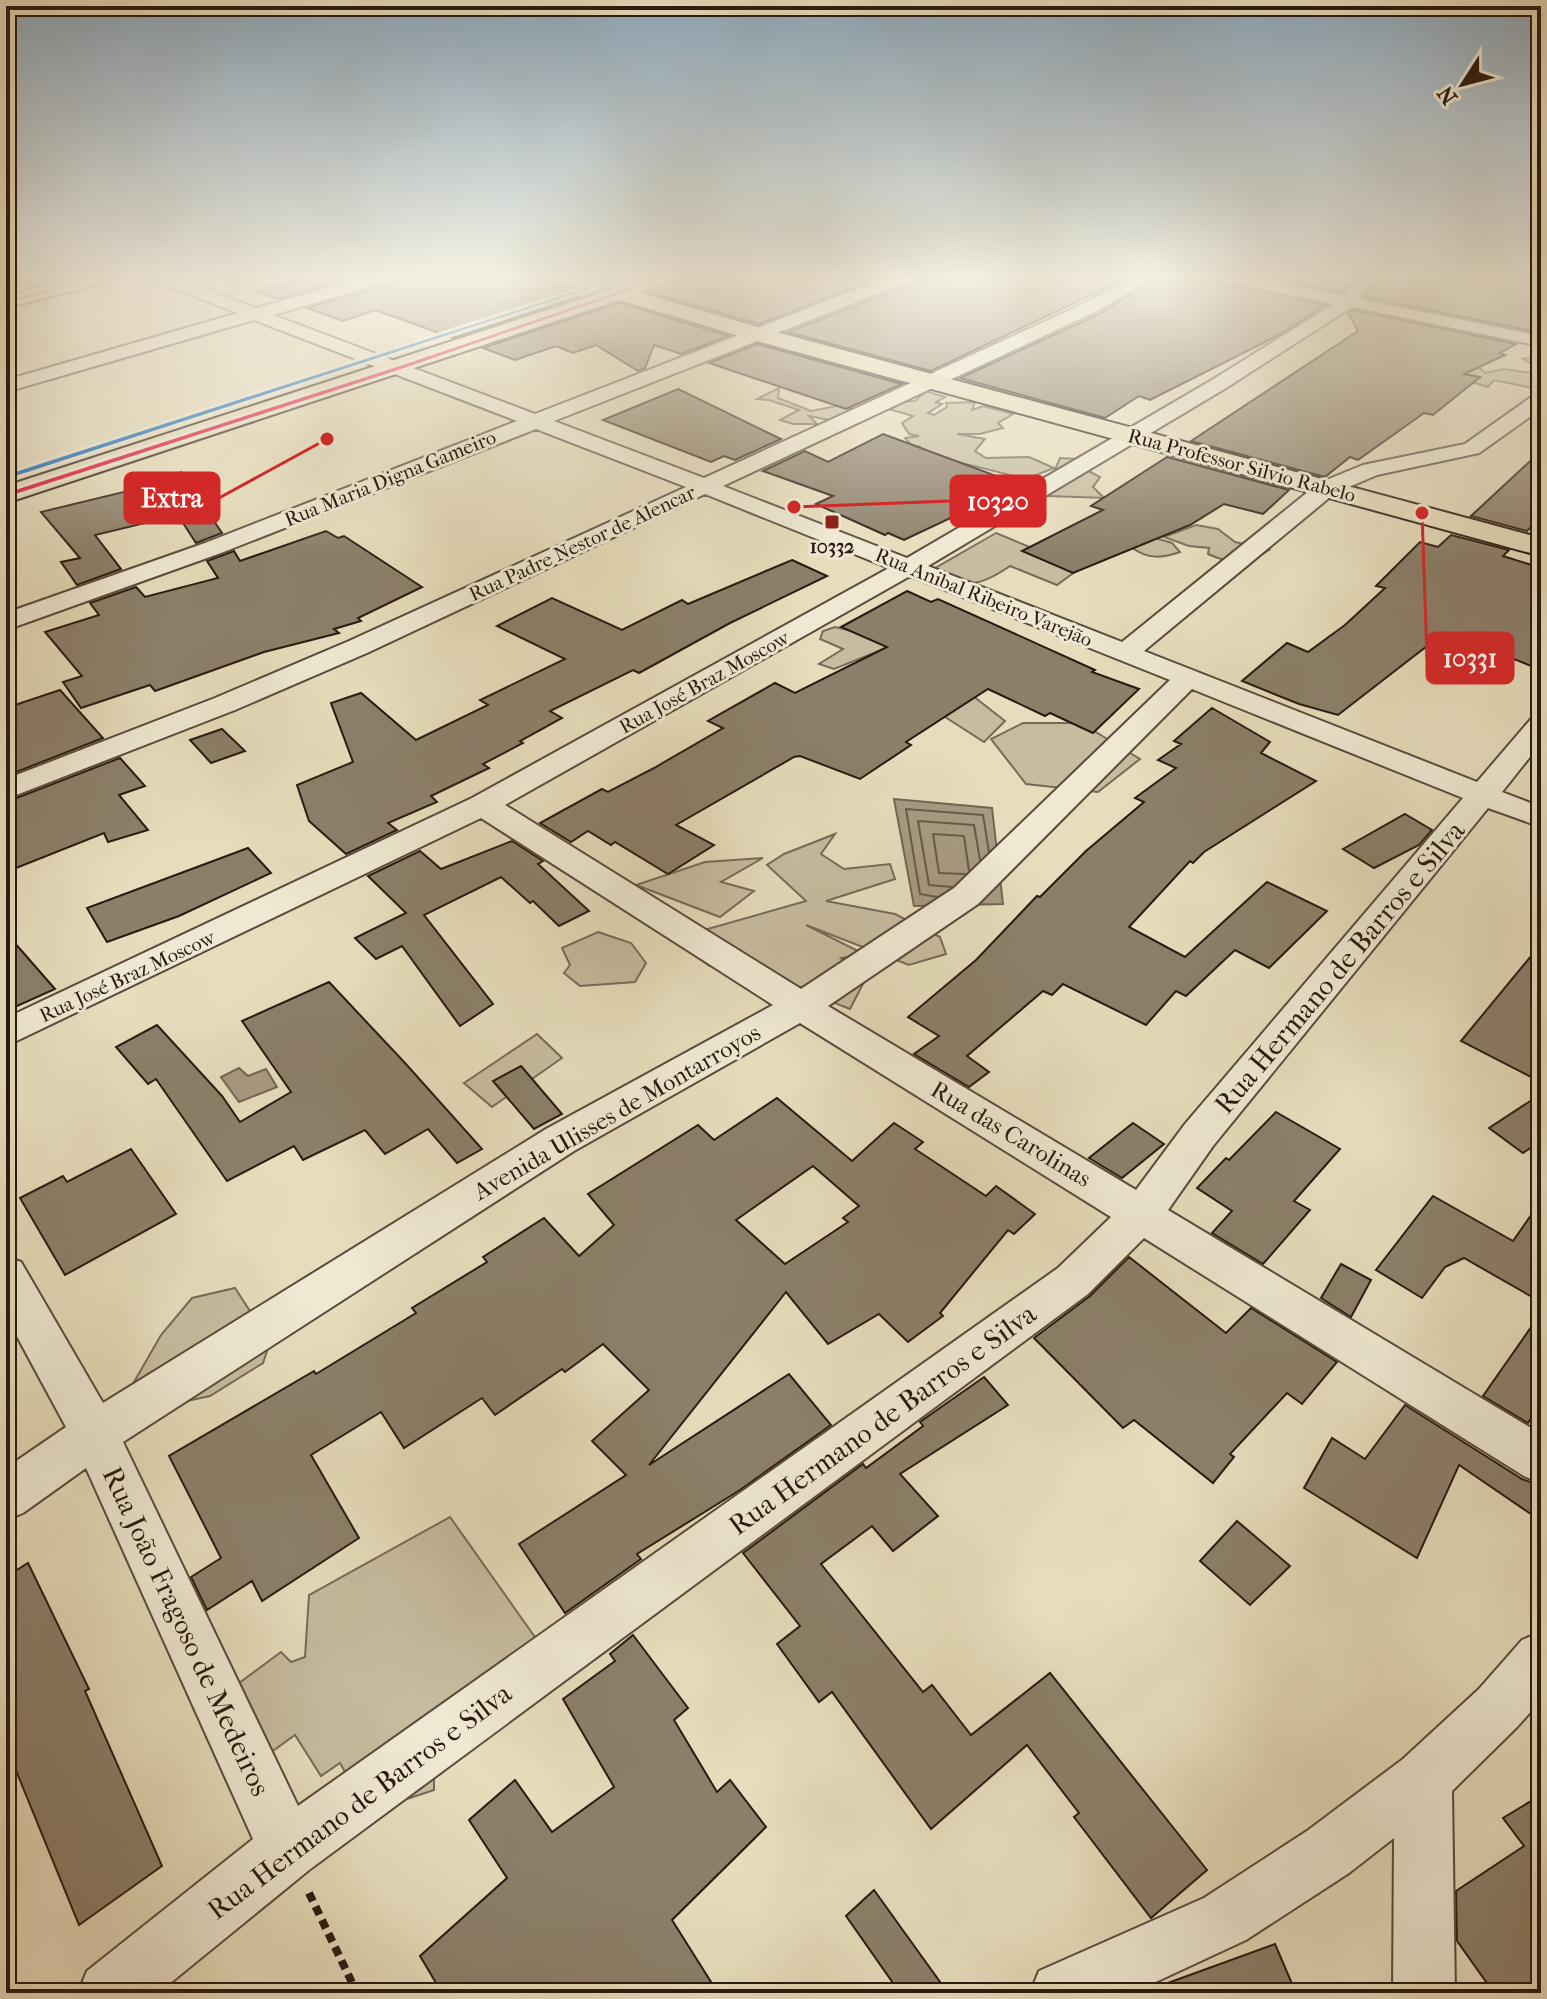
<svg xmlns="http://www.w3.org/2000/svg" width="1547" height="1999" viewBox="0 0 1547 1999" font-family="'IM FELL French Canon',serif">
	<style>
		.green { fill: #c7bc9f; stroke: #786a58; stroke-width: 2 }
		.water { fill: #a79a82; stroke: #756655; stroke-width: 2 }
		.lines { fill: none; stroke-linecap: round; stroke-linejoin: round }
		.shore { stroke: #685a4a; stroke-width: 2 }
		.building { fill: #8c7f6a; stroke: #2a1911; stroke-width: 2; fill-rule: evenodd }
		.minor-casing { stroke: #594a3c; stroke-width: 4 }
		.major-casing { stroke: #2a1911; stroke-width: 4 }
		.path { stroke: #2a1911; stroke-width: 8; stroke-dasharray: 9 6; stroke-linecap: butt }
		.minor { fill: #efe9d3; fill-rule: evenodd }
		.major { fill: #e7ddbc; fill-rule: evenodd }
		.bus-1-casing { stroke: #efe9d3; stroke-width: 6 }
		.bus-2-casing { stroke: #efe9d3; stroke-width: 6 }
		.bus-1 { fill: #e4002b; fill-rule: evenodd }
		.bus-2 { fill: #0065bd; fill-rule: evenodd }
		.poi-dot { fill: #8f2418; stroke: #efe9d3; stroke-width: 3 }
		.labels { text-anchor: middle; stroke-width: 6; stroke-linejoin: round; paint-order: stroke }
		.far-street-label { font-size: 20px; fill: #2a1911; stroke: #efe9d3 }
		.far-poi-label { font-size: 20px; font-weight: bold; fill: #2a1911; stroke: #efe9d3 }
		.street-label { font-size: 24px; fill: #2a1911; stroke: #efe9d3 }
		.near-street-label { font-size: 28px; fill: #2a1911; stroke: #efe9d3 }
		.leader { fill: none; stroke: #d62828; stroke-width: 3 }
		.callout-dot { fill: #d62828; stroke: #efe9d3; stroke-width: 3 }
		.callout { fill: #d62828; stroke: #d62828; stroke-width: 3 }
		.callout-label { font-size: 26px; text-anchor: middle; font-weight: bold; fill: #fff }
	</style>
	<rect width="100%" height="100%" fill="#e7ddbc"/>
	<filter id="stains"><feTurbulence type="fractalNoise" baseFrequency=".0025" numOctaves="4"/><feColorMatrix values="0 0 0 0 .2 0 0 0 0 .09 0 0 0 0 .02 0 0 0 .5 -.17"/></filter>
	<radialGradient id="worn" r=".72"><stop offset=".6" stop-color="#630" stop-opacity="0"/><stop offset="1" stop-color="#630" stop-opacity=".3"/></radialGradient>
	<!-- green -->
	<g class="green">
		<path d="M1541,355V390L1494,380L1488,387L1409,362L1472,361L1485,373L1504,369L1532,373L1536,367L1523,359Z"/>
		<path d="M779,388L778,398L811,411L841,405L857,410L834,421L809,416L817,424H793L780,420L799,410L769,400L757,399Z"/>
		<path d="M926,391L945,397L936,402L942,404L928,413L934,415L947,407L946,403L975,402L972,410L983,406L1013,414L998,423L1003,428L980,434H957L985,439L975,451L986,458L1029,457L1054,468L1026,479L902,448L921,447L911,445L905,438L919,436L909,434L902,423L913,416L885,408L895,402L915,401Z"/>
		<path d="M1060,458L1078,459L1083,468L1100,477L1093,487L1104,498L1048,496L1029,487L1037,478L1051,479Z"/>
		<path d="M1196,525L1218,529L1235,542L1269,550C1247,565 1232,565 1208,554L1209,548L1189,546L1164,537Z"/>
		<path d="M1132,531L1172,543L1180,552C1155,561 1142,557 1123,541Z"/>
		<path d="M996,533L1080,568L1057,585L1010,566C975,590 969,585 930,571Z"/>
		<path d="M835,627L869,635L894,645L834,669L819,664L843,649L820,639L823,631Z"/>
		<path d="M959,685L1005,721L984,742L928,706Z"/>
		<path d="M1023,723H1081L1140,759L1098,792L1026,784L991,739Z"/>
		<path d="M835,834L821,854L844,869L890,864L895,879L826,901L895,914L940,937L946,954L909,965L806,925L864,954L841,958L866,978L850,1009L794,987L743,980L708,965L676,938L806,901L767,865L784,854Z"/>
		<path d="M763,858L721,882L754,891L720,917L636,885L705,862Z"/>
		<path d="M598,932L631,943L646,963L635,982L580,986L564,973L570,965L562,948Z"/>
		<path d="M537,1034L562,1058L492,1107L464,1083Z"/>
		<path d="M235,1288L270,1342L263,1363L210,1396L178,1403L130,1389L161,1335L192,1298Z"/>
		<path d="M450,1517L537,1640L434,1725V1790L368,1812L340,1763L321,1776L295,1735L266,1756L235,1686L281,1652L291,1662L305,1657L309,1595Z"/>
	</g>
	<!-- water -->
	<g class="water">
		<path d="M894,799L992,808L1003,904L914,906Z"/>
		<path d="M239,1068L248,1076L266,1069L277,1087L239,1102L221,1077Z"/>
	</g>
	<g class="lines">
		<!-- shore -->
		<g class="shore">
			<path d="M965,874L939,873L933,834L964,836L969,871"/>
			<path d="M952,887L929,885L918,821L974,825L980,860"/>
			<path d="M937,897L920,894L906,809L983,815L989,852"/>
		</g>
	</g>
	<!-- building -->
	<g class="building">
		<path d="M316,276H358L278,299L256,291Z"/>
		<path d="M398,276H541L579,297L453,338L375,310L343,321L307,308L394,283Z"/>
		<path d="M686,276H846L866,283L759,324L648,292Z"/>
		<path d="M962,276L1005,279L1013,276H1131L931,371L788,332L922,280L951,281Z"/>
		<path d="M1160,276H1213L1223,284L1326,305L1281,334L1150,400L1139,396L1105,418L960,378L1099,314Z"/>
		<path d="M1262,276H1356L1343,293Z"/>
		<path d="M1380,276H1541V330L1537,332L1365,297Z"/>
		<path d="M620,303L728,336L681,354L654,345L645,368L638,371L596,345L573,353L556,346L515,360L483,348Z"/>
		<path d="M1353,310L1516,344L1500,353L1505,355L1464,374L1480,377L1433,415L1424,413L1358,460L1350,457L1325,477L1191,441L1358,331L1348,313Z"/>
		<path d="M757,344L902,384L846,409L709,363Z"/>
		<path d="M678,389L781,439L735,460L724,456L711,462L603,420Z"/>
		<path d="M883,434L1018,484L963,517L961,513L904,540L888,533L885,535L816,504L833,496L763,471L805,451L828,462Z"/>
		<path d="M1541,451V517L1527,531L1471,516Z"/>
		<path d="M1167,457L1289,490L1263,514L1224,504L1190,525L1073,573L1022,551L1103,510L1091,506Z"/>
		<path d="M181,472L222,533L196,543L159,486Z"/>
		<path d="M140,488L166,518L95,535L121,569L77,585L61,562L80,558L41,512Z"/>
		<path d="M326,531L338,538L344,536L422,587L358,618L361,621L334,629L339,633L264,652L155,691L150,685L81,708L63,682L82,676L45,632L99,615L90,603L136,587L145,597L218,578L207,561L234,551L240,561Z"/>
		<path d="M1451,535L1509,550L1503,556L1541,568V670L1467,640L1450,651L1431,643L1338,715L1299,704L1242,681L1287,643L1308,652L1345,625L1385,588L1376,586L1420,542L1438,547Z"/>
		<path d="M792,560L827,576L730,623L639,673L633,670L550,711L562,718L520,741L523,743L483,764L489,768L431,796L437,802L388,823L397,830L346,854L309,821L297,785L353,762L331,703L361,693L416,740L488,705L480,700L565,659L497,626L552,598L622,630L682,600L688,604Z"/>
		<path d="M907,591L931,602L938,599L1095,670L1092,672L1139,689L1093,733L1050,713L1045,716L988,689L906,742L911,745L860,779L800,756L794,757L676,825L714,845L668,874L615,842L611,845L588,831L571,842L540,823L602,789L608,792L654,768L723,728L708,721L775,683L795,693L887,647L841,627Z"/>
		<path d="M60,690L103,738L6,776V708Z"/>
		<path d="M1212,708L1270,742L1261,753L1316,781L1204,852L1193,863L1190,861L1129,927L1185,957L1267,882L1327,911L1269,968L1235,950L1186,996L1176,991L1146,1025L1063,984L1052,995L1043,991L967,1056L989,1072L969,1087L914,1054L939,1036L908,1017L976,960L1037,896L1040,897L1086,851L1144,802L1135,798L1176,768L1158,760L1181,744L1174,741Z"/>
		<path d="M222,729L245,751L211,763L190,740Z"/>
		<path d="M120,758L145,786L119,795L148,830L108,842L104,833L6,872V802Z"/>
		<path d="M1405,814L1432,830L1419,845L1374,868L1343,849Z"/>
		<path d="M512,841L543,861L538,864L589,911L559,926L533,901L530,903L501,877L424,915L493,1004L460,1026L402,946L376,959L355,938L406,913L368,876L420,851L441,869Z"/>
		<path d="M248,848L271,873L179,916L107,942L87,908Z"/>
		<path d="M6,933L55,989L6,1011Z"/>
		<path d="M1541,944V1082L1461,1041Z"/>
		<path d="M329,982L405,1063L482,1149L457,1163L428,1129L385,1154L365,1130L303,1160L294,1146L227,1181L156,1079L148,1084L116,1047L157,1025L222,1096L240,1122L291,1092L242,1021Z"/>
		<path d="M521,1066L562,1114L534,1129L493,1081Z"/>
		<path d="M1541,1094V1141L1523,1153L1489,1128Z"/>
		<path d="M777,1098L852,1161L894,1123L923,1142L915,1149L986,1196L996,1186L1035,1214L1014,1234L1008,1230L940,1313L943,1316L908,1342L879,1314L828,1344L786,1292L649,1465L789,1374L831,1425L740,1490L637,1554L641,1559L565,1613L519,1544L626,1475L592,1441L649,1390L603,1344L565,1372L562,1369L495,1415L482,1398L404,1448L381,1412L311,1455L359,1538L262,1601L252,1581L207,1610L191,1577L221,1558L169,1456L314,1371L316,1374L416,1313L412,1308L487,1262L483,1257L544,1218L579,1256L614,1225L588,1194L698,1125L714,1140ZM813,1166L859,1206L843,1218L848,1222L785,1264L736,1220Z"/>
		<path d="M1276,1112L1340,1149L1294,1201L1310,1210L1263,1264L1212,1233L1232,1211L1197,1188L1226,1158L1229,1160Z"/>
		<path d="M1133,1123L1164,1144L1122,1178L1089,1158Z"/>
		<path d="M131,1149L176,1214L65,1275L20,1198L63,1176L67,1182Z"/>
		<path d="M1433,1196L1513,1241L1541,1201V1302L1464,1258L1445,1267L1422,1298L1376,1270Z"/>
		<path d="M1129,1257L1226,1333L1251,1308L1337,1362L1302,1404L1287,1393L1230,1454L1234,1457L1213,1483L1134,1420L1123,1428L1034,1338L1090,1296Z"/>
		<path d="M1341,1264L1371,1280L1351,1317L1321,1298Z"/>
		<path d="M1541,1313V1402L1528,1423L1483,1396Z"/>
		<path d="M984,1377L1008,1405L900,1474L938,1516L893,1551L872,1526L821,1564L923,1692L932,1685L971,1735L1050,1673L1207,1870L1151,1918L1074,1817L1079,1813L1027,1745L931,1829L832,1692L819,1702L777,1644L800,1626L743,1553L863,1464L866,1468L923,1426L920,1422Z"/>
		<path d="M1405,1405L1522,1479L1541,1486V1521L1459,1465L1417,1558L1304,1488L1332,1438L1365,1459Z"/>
		<path d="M1237,1521L1290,1566L1250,1605L1200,1561Z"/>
		<path d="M28,1563L89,1689L85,1691L162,1866L79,1925L6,1746V1577Z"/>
		<path d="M633,1635L688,1708L674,1720L717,1792L730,1780L766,1827L672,1920L718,1993H442L420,1956L507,1878L469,1820L515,1780L552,1832L614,1787L563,1699L615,1661L610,1654Z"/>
		<path d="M1541,1795V1993H1494L1457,1941L1456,1891L1524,1846L1503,1818Z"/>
		<path d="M874,1890L925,1961L948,1993H900L846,1916Z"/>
		<path d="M1275,1944L1296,1993H1154V1988Z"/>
	</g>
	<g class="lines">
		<!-- minor casing -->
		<g class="minor-casing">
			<g id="minor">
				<path d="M148,276H171L256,308L369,276H395L393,280L273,315L535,414L891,276H914L912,280L554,421L704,478L1085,303L1137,276H1157L1097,311L723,486L907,558L1212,380L1334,304L1224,281L1216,276H1248L1344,296L1360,276H1377L1360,299L1541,336V346L1352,307L1226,388L928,566L1122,642L1319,483L1363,465L1465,444L1534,395L1541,393V409L1479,453L1377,475L1335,493L1144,651L1477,782L1531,719L1541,716V743L1502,792L1541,807V827L1488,808L1213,1146L1168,1210L1541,1434V1483L1524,1476L1144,1238L1088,1294L309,1870L158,1993H78L87,1971L253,1839L86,1468L23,1513L6,1520V1468L66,1427L6,1316V1257L21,1262L103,1403L546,1129L773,1005L481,818L6,1046V1018L472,798L889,568L705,494L367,653L235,710L6,799V779L215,698L349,641L686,487L536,429L221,553L6,630V613L205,543L517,421L254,320L6,392V380L238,313L150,280ZM910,576L1170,680L954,888L801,989L505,805ZM1192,689L1463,798L1185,1124L1136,1190L828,1006L978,904ZM800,1023L1111,1217L1058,1268L298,1806L123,1442L574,1151Z"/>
				<path d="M549,276H575L601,283L603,287L595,292L551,280Z"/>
				<path d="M1541,1632V1700L1517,1727L1452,1791L1455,1993H1393L1394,1838L1349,1873L1246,1940L1132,1993H1030L1039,1971L1204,1898L1307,1831L1403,1759L1479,1689L1522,1640Z"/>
			</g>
		</g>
		<!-- major casing -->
		<g class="major-casing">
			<g id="major">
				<path d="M84,276H118L115,280L6,308V296Z"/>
				<path d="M646,278L656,284L641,293L765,329L1541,538V556L749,339L620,300L6,503V486Z"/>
			</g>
		</g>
		<!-- path -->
		<path class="path" d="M309,1893L357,1993"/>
		<!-- minor -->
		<use href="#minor" class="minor"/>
		<!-- major -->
		<use href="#major" class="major"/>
		<!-- bus-1 casing -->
		<g class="bus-1-casing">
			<g id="bus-1">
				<path d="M103,276H110L6,303V301Z"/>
				<path d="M665,276H671L401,369L6,497V493L397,367Z"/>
			</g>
		</g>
		<!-- bus-2 casing -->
		<g class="bus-2-casing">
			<path id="bus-2" d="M623,276H629L6,479V475Z"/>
		</g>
		<!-- bus-1 -->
		<use href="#bus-1" class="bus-1"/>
		<!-- bus-2 -->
		<use href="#bus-2" class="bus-2"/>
	</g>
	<!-- sky -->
	<linearGradient id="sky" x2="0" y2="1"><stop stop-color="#8eaabf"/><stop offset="0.5" stop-color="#f4f0e1"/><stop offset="1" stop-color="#f4f0e1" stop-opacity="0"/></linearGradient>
	<rect width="1547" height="556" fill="url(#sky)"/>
	<!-- markers -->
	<rect class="poi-dot" x="824" y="514" width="16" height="16" rx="4"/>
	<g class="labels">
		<!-- far-street labels -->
		<g class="far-street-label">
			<text transform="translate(1242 465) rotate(15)" y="7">Rua Professor Silvio Rabelo</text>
			<text transform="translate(390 478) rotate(-22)" y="7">Rua Maria Digna Gameiro</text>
			<text transform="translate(582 543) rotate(-25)" y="7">Rua Padre Nestor de Alencar</text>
			<text transform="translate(984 597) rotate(22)" y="7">Rua Anibal Ribeiro Varejão</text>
			<text transform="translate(704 682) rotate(-29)" y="7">Rua José Braz Moscow</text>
			<text transform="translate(127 976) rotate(-25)" y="7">Rua José Braz Moscow</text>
		</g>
		<!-- far-poi labels -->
		<g class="far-poi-label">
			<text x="832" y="553">10332</text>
		</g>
		<!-- street labels -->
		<g class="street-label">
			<text transform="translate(617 1112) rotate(-30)" y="8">Avenida Ulisses de Montarroyos</text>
			<text transform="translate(1011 1134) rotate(31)" y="8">Rua das Carolinas</text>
		</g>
		<!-- near-street labels -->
		<g class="near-street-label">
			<text transform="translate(1339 967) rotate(-50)" y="10">Rua Hermano de Barros e Silva</text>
			<text transform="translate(882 1419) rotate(-36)" y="10">Rua Hermano de Barros e Silva</text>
			<text transform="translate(187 1631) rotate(65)" y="10">Rua João Fragoso de Medeiros</text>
			<text transform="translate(359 1801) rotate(-37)" y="10">Rua Hermano de Barros e Silva</text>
		</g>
	</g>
	<!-- callouts -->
	<path class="leader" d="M327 439L219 498M794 507L951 501M1422 513L1427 658"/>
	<g class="callout-dot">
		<circle cx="327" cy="439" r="8"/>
		<circle cx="794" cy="507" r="8"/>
		<circle cx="1422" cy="513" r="8"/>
	</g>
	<g class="callout">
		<rect x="125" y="473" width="94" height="50" rx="8"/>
		<rect x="951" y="476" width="94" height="50" rx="8"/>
		<rect x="1427" y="633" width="86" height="50" rx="8"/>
	</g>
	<g class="callout-label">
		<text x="172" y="507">Extra</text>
		<text x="998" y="510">10320</text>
		<text x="1470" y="667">10331</text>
	</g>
	<!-- margin -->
	<rect width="1547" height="1999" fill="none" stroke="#e7ddbc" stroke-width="32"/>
	<rect x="8" y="8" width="1531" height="1983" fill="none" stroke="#2a1911" stroke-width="4"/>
	<rect x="16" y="16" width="1515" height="1967" fill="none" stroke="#2a1911" stroke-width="2"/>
	<!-- north arrow -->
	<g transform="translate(1463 84) rotate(234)" stroke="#efe9d3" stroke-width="6" paint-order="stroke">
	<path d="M0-6L14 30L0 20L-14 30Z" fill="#2a1911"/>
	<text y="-12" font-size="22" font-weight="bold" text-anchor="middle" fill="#2a1911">N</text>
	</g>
	<rect width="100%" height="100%" filter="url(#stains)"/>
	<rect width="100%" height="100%" fill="url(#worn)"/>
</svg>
